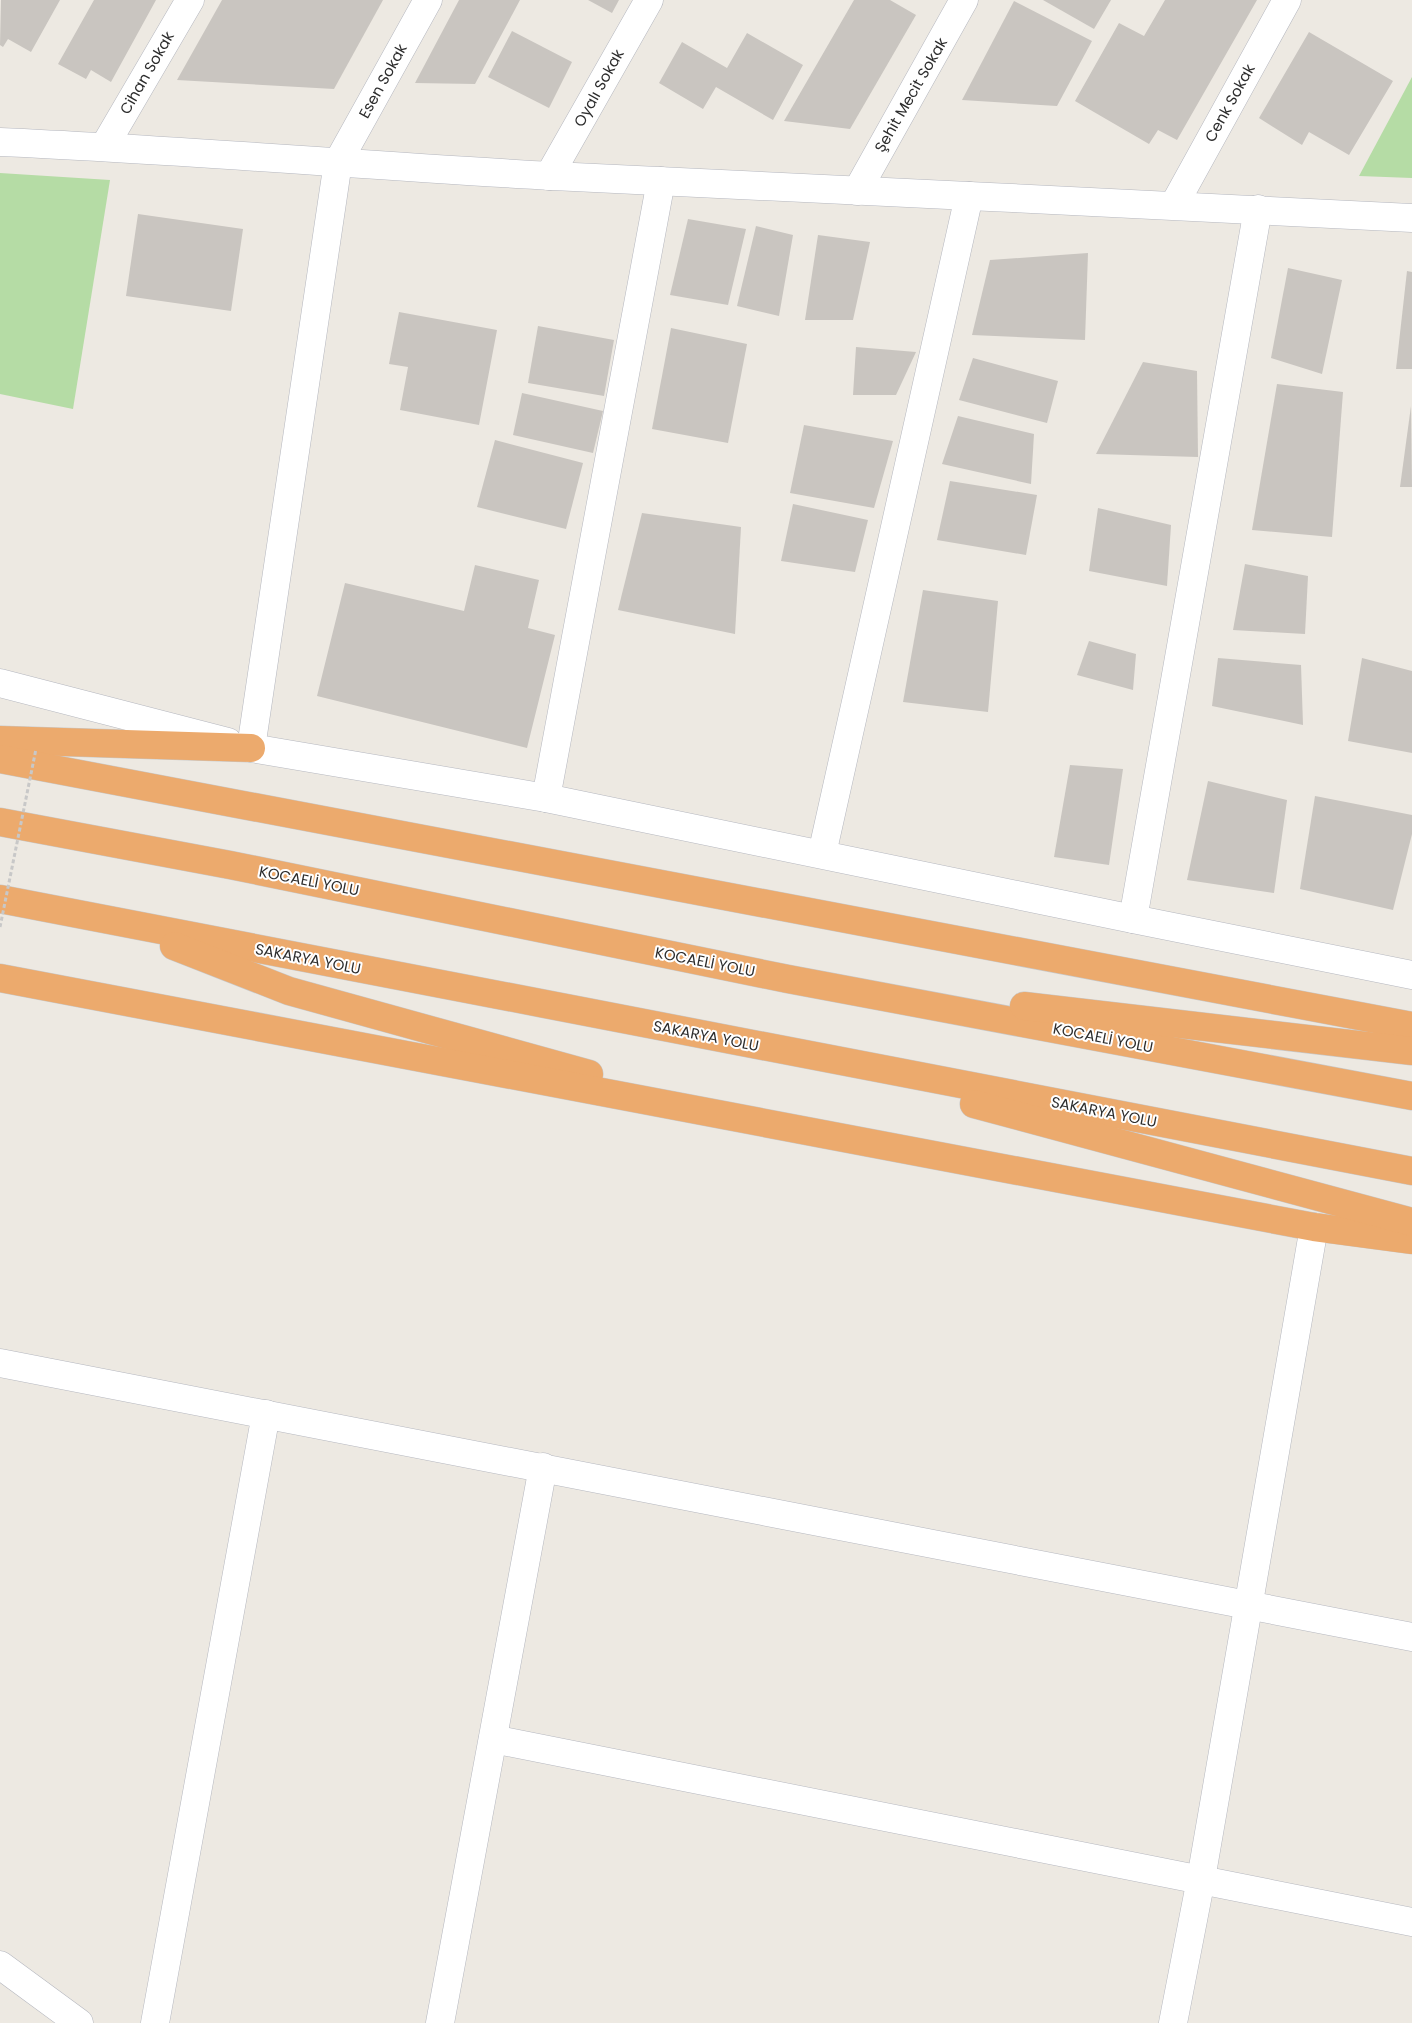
<svg xmlns="http://www.w3.org/2000/svg" width="1412" height="2023" viewBox="0 0 1412 2023" font-family="Poppins,sans-serif">
	<style>
		.green { fill: #b5dca5 }
		.building { fill: #c9c5c0 }
		.lines { fill: none; stroke-linecap: round; stroke-linejoin: round }
		.street-casing { stroke: #b5b7bf; stroke-width: 29 }
		.secondary-casing { stroke: #b5b7bf; stroke-width: 29 }
		.highway-casing { stroke: #c8c8c8; stroke-width: 29 }
		.street { stroke: #fff; stroke-width: 28 }
		.secondary { stroke: #fff; stroke-width: 28 }
		.highway { stroke: #ecaa6d; stroke-width: 28 }
		.path-bridge { stroke: #c8c8c8; stroke-width: 3; stroke-dasharray: 4 2.5; stroke-linecap: butt }
		.labels { text-anchor: middle; stroke-width: 4; stroke-linejoin: round; paint-order: stroke }
		.street-label { font-size: 15px; fill: #2d2d2d; stroke: #fff }
	</style>
	<rect width="100%" height="100%" fill="#ede9e2"/>
	<!-- green -->
	<g class="green">
		<path d="M1412,77V178L1359,176Z"/>
		<path d="M0,173L110,180L73,409L0,394Z"/>
	</g>
	<!-- building -->
	<g class="building">
		<path d="M1,0H60L31,52L8,39L3,47L0,45Z"/>
		<path d="M94,0H156L111,82L91,70L86,79L58,64Z"/>
		<path d="M222,0H383L334,89L177,80Z"/>
		<path d="M459,0H520L475,84L415,83Z"/>
		<path d="M588,0H619L612,13Z"/>
		<path d="M854,0H890L916,15L850,129L784,121Z"/>
		<path d="M1043,0H1111L1094,29Z"/>
		<path d="M1165,0H1257L1177,140L1158,130L1149,144L1075,101L1119,23L1144,36Z"/>
		<path d="M1014,1L1092,41L1057,106L962,100Z"/>
		<path d="M512,31L572,62L549,108L488,77Z"/>
		<path d="M1309,32L1393,81L1349,155L1309,132L1302,145L1259,118Z"/>
		<path d="M747,33L803,65L773,120L716,87L703,109L659,83L682,42L727,68Z"/>
		<path d="M138,214L243,229L231,311L126,296Z"/>
		<path d="M688,219L746,229L728,305L670,295Z"/>
		<path d="M756,226L793,235L779,316L737,306Z"/>
		<path d="M818,235L870,242L853,320H805Z"/>
		<path d="M1088,253L1085,340L972,335L990,260Z"/>
		<path d="M1288,268L1342,280L1322,374L1271,358Z"/>
		<path d="M1407,271L1412,272V369H1396Z"/>
		<path d="M399,312L497,330L479,425L400,410L408,367L389,364Z"/>
		<path d="M538,326L614,340L604,396L528,383Z"/>
		<path d="M671,328L747,344L728,443L652,429Z"/>
		<path d="M856,347L916,352L896,395H853Z"/>
		<path d="M973,358L1058,381L1047,423L959,400Z"/>
		<path d="M1143,362L1197,371L1198,457L1096,454Z"/>
		<path d="M1277,384L1343,392L1332,537L1252,530Z"/>
		<path d="M522,393L603,411L593,453L513,435Z"/>
		<path d="M1411,406L1412,487H1400Z"/>
		<path d="M958,416L1034,434L1031,484L942,464Z"/>
		<path d="M804,425L893,441L874,508L790,493Z"/>
		<path d="M495,440L583,463L566,529L477,507Z"/>
		<path d="M950,481L1037,495L1026,555L937,540Z"/>
		<path d="M793,504L868,520L855,572L781,561Z"/>
		<path d="M1098,508L1171,525L1167,586L1089,571Z"/>
		<path d="M642,513L741,527L735,634L618,610Z"/>
		<path d="M1245,564L1308,576L1305,634L1233,630Z"/>
		<path d="M475,565L539,580L528,628L555,635L527,748L317,696L345,583L464,611Z"/>
		<path d="M923,590L998,601L988,712L903,702Z"/>
		<path d="M1089,641L1136,654L1133,690L1077,675Z"/>
		<path d="M1218,658L1301,665L1303,725L1212,706Z"/>
		<path d="M1362,658L1412,671V753L1348,741Z"/>
		<path d="M1070,765L1123,769L1109,865L1054,857Z"/>
		<path d="M1208,781L1287,800L1274,893L1187,880Z"/>
		<path d="M1315,796L1412,815V834L1393,910L1300,889Z"/>
	</g>
	<g class="lines">
		<!-- street casing -->
		<g class="street-casing">
			<g id="street">
				<path d="M428,0L338,162L251,748L546,798L1133,919L1412,975"/>
				<path d="M104,147L190,0"/>
				<path d="M549,176L649,0"/>
				<path d="M857,191L964,0"/>
				<path d="M1174,205L1287,0"/>
				<path d="M0,683L228,742"/>
				<path d="M546,798L661,181"/>
				<path d="M822,854L969,196"/>
				<path d="M1133,919L1258,209"/>
				<path d="M0,1363L1412,1637"/>
				<path d="M493,1739L1412,1922"/>
				<path d="M0,1965L79,2023"/>
				<path d="M155,2023L266,1414"/>
				<path d="M440,2023L543,1467"/>
				<path d="M1173,2023L1201,1879L1314,1227"/>
			</g>
		</g>
		<!-- secondary casing -->
		<g class="secondary-casing">
			<path id="secondary" d="M0,142C185,150 369,166 553,176C839,191 1126,202 1412,218"/>
		</g>
		<!-- highway casing -->
		<g class="highway-casing">
			<g id="highway">
				<path d="M0,740L251,748"/>
				<path d="M0,759L1412,1026"/>
				<path d="M0,822L230,865L788,979L1412,1096"/>
				<path d="M0,899L1412,1171"/>
				<path d="M174,946L289,991L589,1074"/>
				<path d="M0,978L1314,1227L1412,1240"/>
				<path d="M1024,1006L1412,1051"/>
				<path d="M974,1104L1412,1222"/>
			</g>
		</g>
		<!-- street -->
		<use href="#street" class="street"/>
		<!-- secondary -->
		<use href="#secondary" class="secondary"/>
		<!-- highway -->
		<use href="#highway" class="highway"/>
		<!-- path-bridge -->
		<path class="path-bridge" d="M0,927L36,749"/>
	</g>
	<g class="labels">
		<!-- street labels -->
		<g class="street-label">
			<text transform="translate(147 73) rotate(-60)" y="5">Cihan Sokak</text>
			<text transform="translate(383 81) rotate(-61)" y="5">Esen Sokak</text>
			<text transform="translate(599 88) rotate(-61)" y="5">Oyalı Sokak</text>
			<text transform="translate(911 95) rotate(-60)" y="5">Şehit Mecit Sokak</text>
			<text transform="translate(1230 103) rotate(-61)" y="5">Cenk Sokak</text>
			<text transform="translate(309 881) rotate(11)" y="5">KOCAELİ YOLU</text>
			<text transform="translate(308 959) rotate(11)" y="5">SAKARYA YOLU</text>
			<text transform="translate(705 962) rotate(11)" y="5">KOCAELİ YOLU</text>
			<text transform="translate(706 1036) rotate(11)" y="5">SAKARYA YOLU</text>
			<text transform="translate(1103 1038) rotate(11)" y="5">KOCAELİ YOLU</text>
			<text transform="translate(1104 1112) rotate(11)" y="5">SAKARYA YOLU</text>
		</g>
	</g>
</svg>
